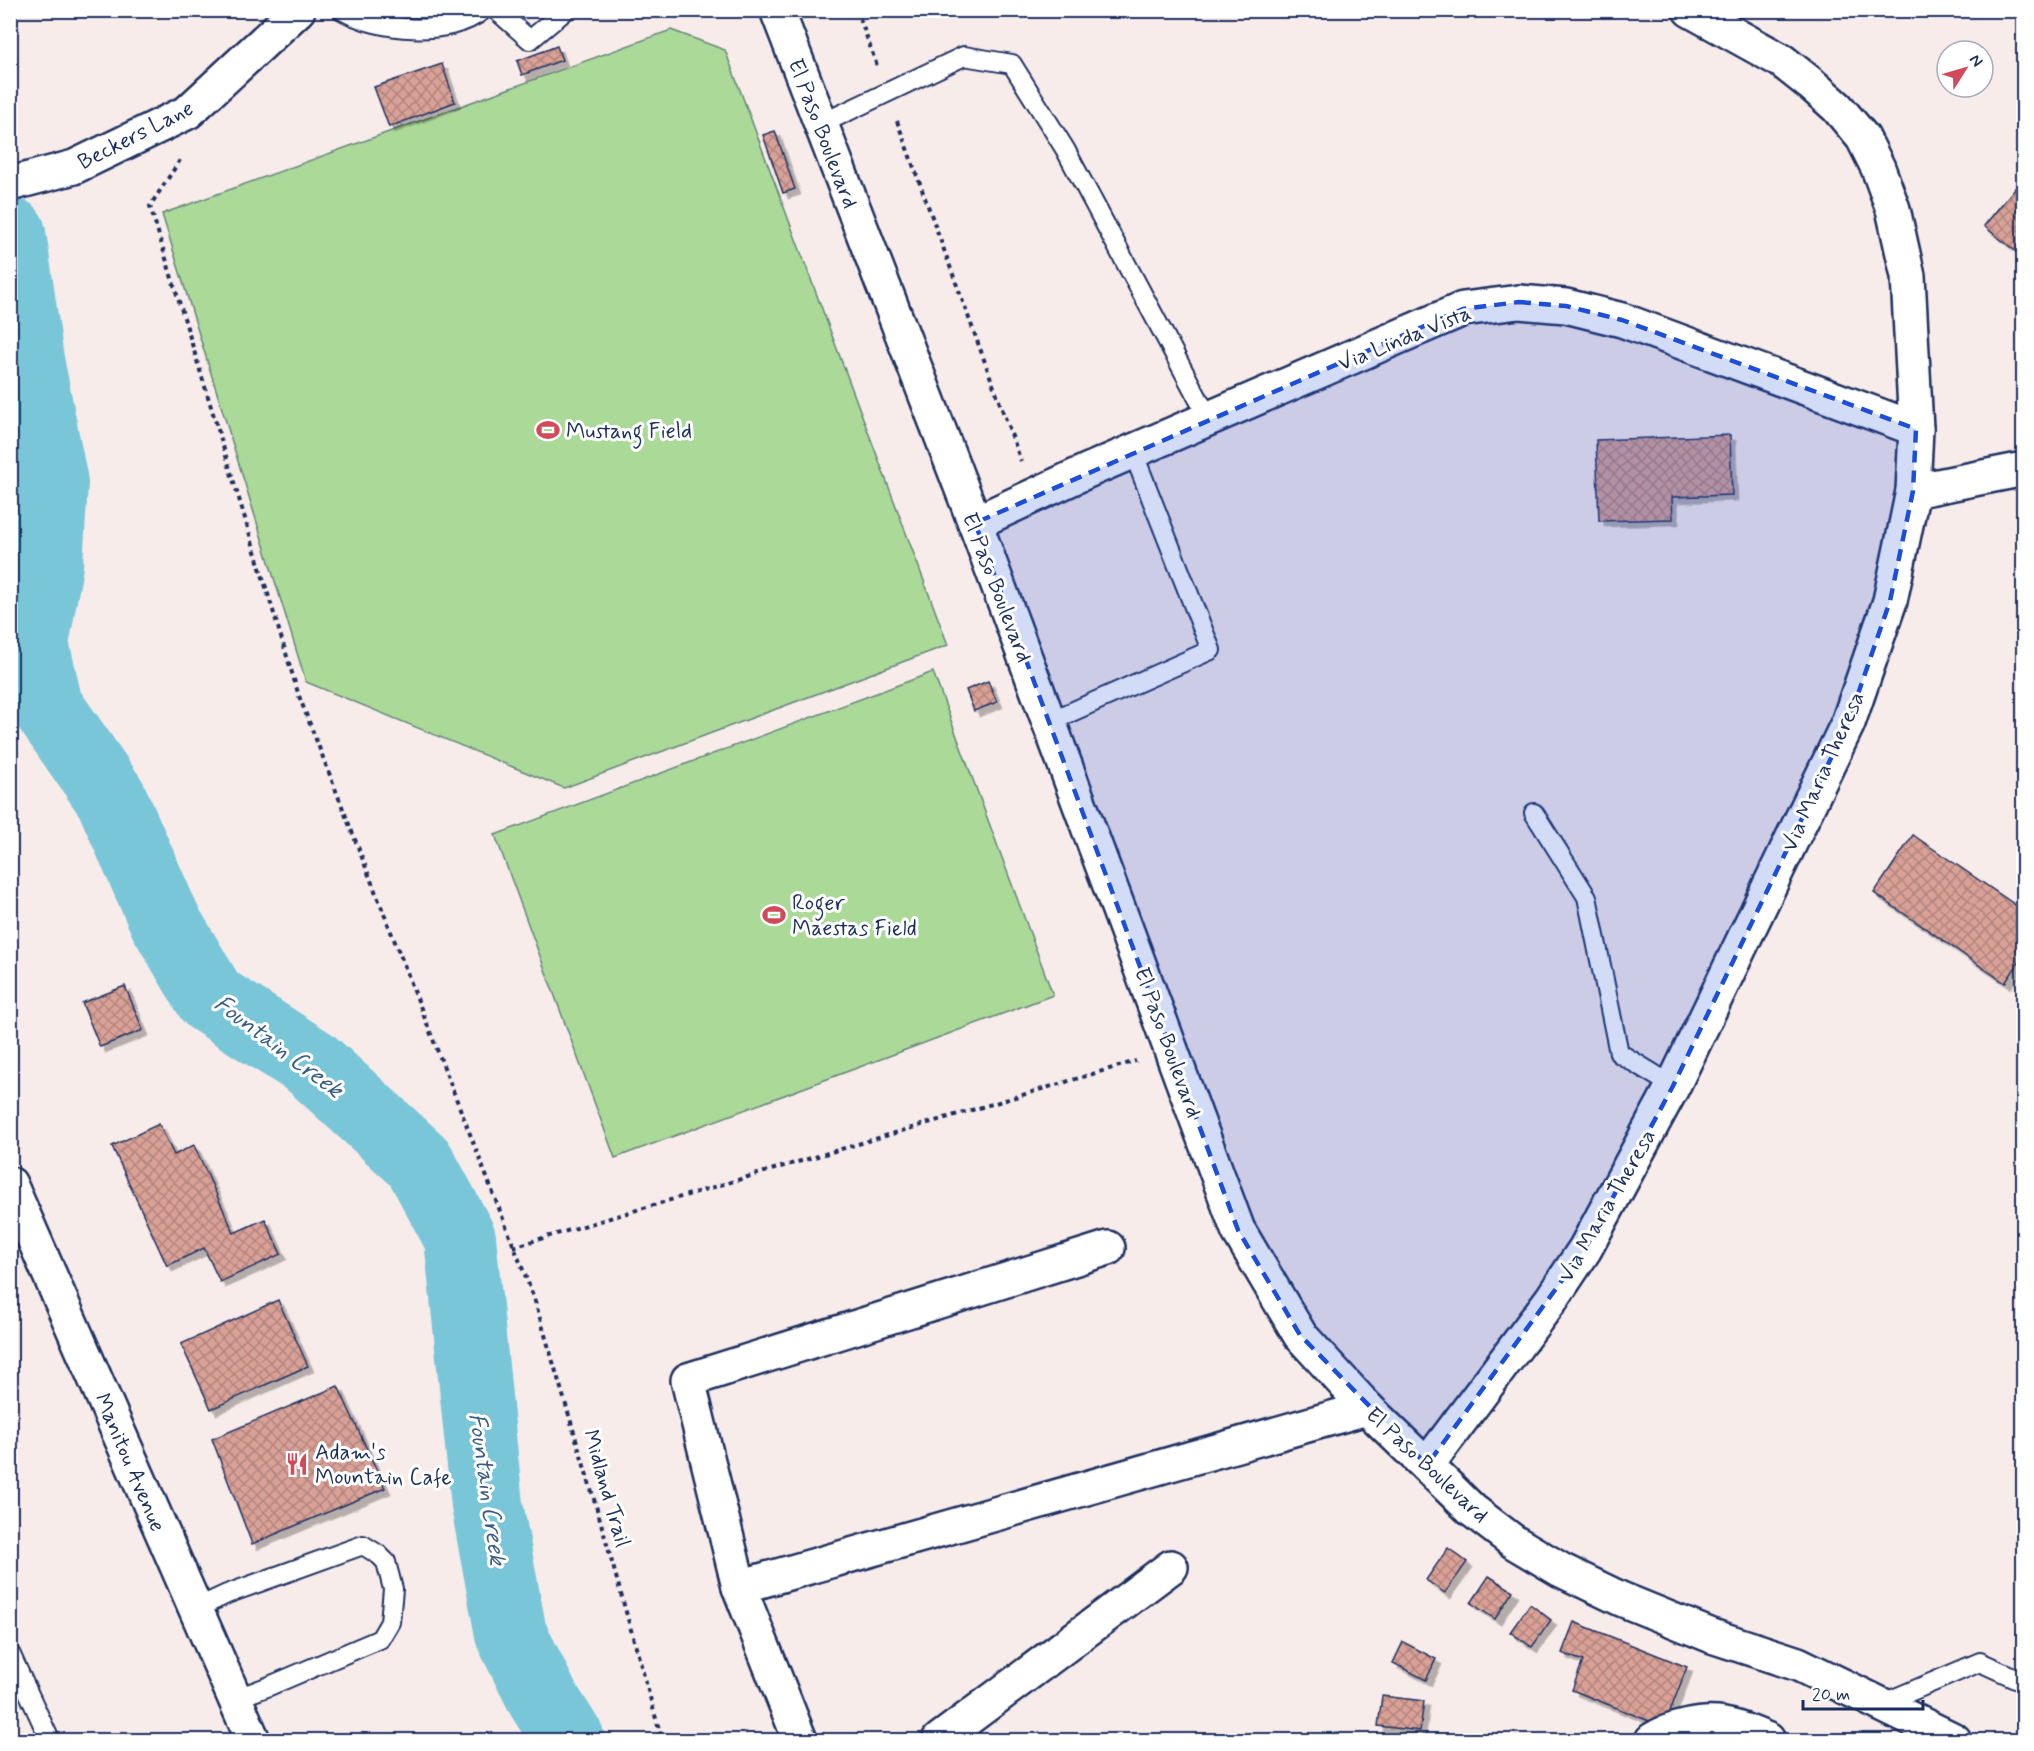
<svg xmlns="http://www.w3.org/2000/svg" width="2034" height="1751" viewBox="0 0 2034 1751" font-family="Mynerve,sans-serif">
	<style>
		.pitch { fill: #abd998; stroke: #63847b; stroke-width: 1.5 }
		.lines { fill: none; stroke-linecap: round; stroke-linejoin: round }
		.river { stroke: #7ac6d9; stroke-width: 72 }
		.building { fill: url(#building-cross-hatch); stroke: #1b2f5e; stroke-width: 1.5; filter: url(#shadow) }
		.service-casing { stroke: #1b2f5e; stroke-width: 22 }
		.minor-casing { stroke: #1b2f5e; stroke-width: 38 }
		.secondary-casing { stroke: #1b2f5e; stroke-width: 38 }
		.path { stroke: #1b2f5e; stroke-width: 4; stroke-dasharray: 4.5 4.5; stroke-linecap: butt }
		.service { stroke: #fff; stroke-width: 18 }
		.minor { stroke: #fff; stroke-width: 33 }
		.secondary { stroke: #fff; stroke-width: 33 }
		.marked { fill: #1d4ed8; fill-opacity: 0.2; stroke: #1d4ed8; stroke-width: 4.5; stroke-dasharray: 12 8; stroke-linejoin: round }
		.labels { text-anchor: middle; stroke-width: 6; stroke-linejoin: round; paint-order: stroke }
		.street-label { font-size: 22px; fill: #1b2f5e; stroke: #fff }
		.poi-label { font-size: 22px; fill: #1b2f5e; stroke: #fff; text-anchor: start }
		.water-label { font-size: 24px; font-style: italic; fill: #385c83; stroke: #fff }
	</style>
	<defs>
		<pattern id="building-cross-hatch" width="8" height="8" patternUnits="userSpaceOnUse" patternTransform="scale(1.5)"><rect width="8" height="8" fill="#daa197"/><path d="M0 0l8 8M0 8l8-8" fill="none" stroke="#b0847e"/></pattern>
		<filter id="shadow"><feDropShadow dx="5.5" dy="5.5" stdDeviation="0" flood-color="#0004"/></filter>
	</defs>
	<rect width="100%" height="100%" fill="#f8ecea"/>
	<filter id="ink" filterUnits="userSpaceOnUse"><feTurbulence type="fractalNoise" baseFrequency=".0167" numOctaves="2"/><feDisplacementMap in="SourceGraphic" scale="12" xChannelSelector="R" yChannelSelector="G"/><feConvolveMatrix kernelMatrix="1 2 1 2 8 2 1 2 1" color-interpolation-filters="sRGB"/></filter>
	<g filter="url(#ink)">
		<!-- pitch -->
		<g class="pitch">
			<path d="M671,30L725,50L948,645L564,788L306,682L162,214Z"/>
			<path d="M933,672L1053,995L615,1158L495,835Z"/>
		</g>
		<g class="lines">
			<!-- river -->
			<path class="river" d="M10,233L28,360L52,483L47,565L33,643L47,706L111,798L165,921L211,999L311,1063L419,1162L460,1238L487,1505L511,1634L543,1699L569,1740"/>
		</g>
		<!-- building -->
		<g class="building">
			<path d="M557,46L562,60L522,75L517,61Z"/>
			<path d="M442,64L455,102L389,127L374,87Z"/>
			<path d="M775,131L795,189L783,193L763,135Z"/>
			<path d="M2024,177V258L1984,226Z"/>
			<path d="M1730,435L1732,495L1672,497L1673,519L1599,521L1596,440Z"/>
			<path d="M988,681L997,702L974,711L966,690Z"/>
			<path d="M1913,835L2024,911V955L2005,983L1874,893Z"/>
			<path d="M125,986L143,1030L100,1047L82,1003Z"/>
			<path d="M159,1124L174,1155L194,1145L234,1233L265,1219L281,1254L220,1282L204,1248L167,1266L112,1146Z"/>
			<path d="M278,1300L308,1366L211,1409L181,1344Z"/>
			<path d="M338,1386L385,1488L252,1544L212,1439Z"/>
			<path d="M1448,1548L1467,1562L1445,1593L1426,1580Z"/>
			<path d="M1489,1576L1513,1591L1495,1619L1471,1603Z"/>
			<path d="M1530,1604L1551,1620L1532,1647L1510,1632Z"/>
			<path d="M1574,1622L1687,1667L1664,1727L1572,1690L1583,1661L1562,1653Z"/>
			<path d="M1403,1642L1436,1659L1426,1680L1393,1663Z"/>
			<path d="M1382,1696L1424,1701L1420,1731L1378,1726Z"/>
		</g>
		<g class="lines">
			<!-- service casing -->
			<g class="service-casing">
				<g id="service">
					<path d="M342,10C377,31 450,38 483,10"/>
					<path d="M496,10L530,40L566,10"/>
					<path d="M821,124L964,56L1012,64L1065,149L1209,419"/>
					<path d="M1049,722L1211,650L1133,452"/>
					<path d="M1534,813L1587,897L1619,1053L1673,1086"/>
					<path d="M195,1609L227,1594L363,1545L379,1555L386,1562L393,1589L390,1622L380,1639L267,1687L234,1699"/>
					<path d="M10,1653L50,1740"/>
					<path d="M1879,1705L1980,1662L2024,1682"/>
				</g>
			</g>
			<!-- minor casing -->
			<g class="minor-casing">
				<g id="minor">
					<path d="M777,10L975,523L1238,1230L1300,1335L1367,1408L1472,1510L1514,1542L1561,1570L1621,1599L1712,1636L1798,1664L1954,1740"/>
					<path d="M10,184L74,167L188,112L298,10"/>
					<path d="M1913,491L2024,469"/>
					<path d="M975,523L1087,471L1463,309L1519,302L1566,306L1622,320L1916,429"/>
					<path d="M1427,1465L1551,1300L1585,1249L1673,1086L1848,723L1890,601L1913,491L1916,429L1908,276L1893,209L1878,168L1863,138L1837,107L1811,84L1782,61L1690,10"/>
					<path d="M739,1587L1367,1408"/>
					<path d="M800,1740L739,1587L688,1380L1108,1248"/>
					<path d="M939,1740L1171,1567"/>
					<path d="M1652,1740C1671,1728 1702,1721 1724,1725C1739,1727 1754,1734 1768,1740"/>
				</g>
			</g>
			<!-- secondary casing -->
			<g class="secondary-casing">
				<path id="secondary" d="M10,1184L253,1740"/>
			</g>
			<!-- path -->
			<g class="path">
				<path d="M857,10L877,66"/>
				<path d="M897,121L1021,461"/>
				<path d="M180,160L150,206L299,696L534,1298L599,1516L662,1740"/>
				<path d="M513,1247L1136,1061"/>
			</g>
			<!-- service -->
			<use href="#service" class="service"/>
			<!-- minor -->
			<use href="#minor" class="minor"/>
			<!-- secondary -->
			<use href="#secondary" class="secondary"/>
		</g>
	</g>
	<!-- marked area -->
	<path class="marked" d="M1519,302L1566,306L1622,320L1916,429L1913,491L1890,601L1848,723L1673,1086L1585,1249L1427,1465L1300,1335L1238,1230L975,523L1463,309Z"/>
	<!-- icons -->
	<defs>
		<g id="stadium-bare" transform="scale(1.8)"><path d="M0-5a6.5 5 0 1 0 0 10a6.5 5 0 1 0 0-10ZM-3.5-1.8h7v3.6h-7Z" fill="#d1495b" stroke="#fff" stroke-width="2.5" paint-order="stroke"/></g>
		<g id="restaurant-bare" transform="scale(1.8)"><path d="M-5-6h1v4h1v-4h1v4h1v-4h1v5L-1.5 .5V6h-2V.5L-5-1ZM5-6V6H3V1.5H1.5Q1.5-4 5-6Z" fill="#d1495b" stroke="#fff" stroke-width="2.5" paint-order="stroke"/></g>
	</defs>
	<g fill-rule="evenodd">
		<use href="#stadium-bare" x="548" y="430"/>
		<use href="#stadium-bare" x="774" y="915"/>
		<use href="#restaurant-bare" x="297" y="1464"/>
	</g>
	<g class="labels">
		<!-- street labels -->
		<g class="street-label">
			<text transform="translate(824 133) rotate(69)" y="8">El Paso Boulevard</text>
			<text transform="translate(135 134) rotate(-27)" y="8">Beckers Lane</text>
			<text transform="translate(1404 337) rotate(-22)" y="8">Via Linda Vista</text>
			<text transform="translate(998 587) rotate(69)" y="8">El Paso Boulevard</text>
			<text transform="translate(1822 771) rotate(-66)" y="8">Via Maria Theresa</text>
			<text transform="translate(1169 1042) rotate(70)" y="8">El Paso Boulevard</text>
			<text transform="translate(1606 1205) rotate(-60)" y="8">Via Maria Theresa</text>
			<text transform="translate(131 1462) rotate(67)" y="8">Manitou Avenue</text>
			<text transform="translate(1428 1464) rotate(43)" y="8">El Paso Boulevard</text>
			<text transform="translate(608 1488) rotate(74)" y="8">Midland Trail</text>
		</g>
		<!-- poi labels -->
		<g class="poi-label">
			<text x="566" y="438">Mustang Field</text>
			<text x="792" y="910">Roger<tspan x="792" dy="25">Maestas Field</tspan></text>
			<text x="315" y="1459">Adam's<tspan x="315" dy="25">Mountain Cafe</tspan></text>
		</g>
		<!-- water labels -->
		<g class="water-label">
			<text transform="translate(279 1046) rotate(37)" y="8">Fountain Creek</text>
			<text transform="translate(488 1489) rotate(82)" y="8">Fountain Creek</text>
		</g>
	</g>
	<!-- margin -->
	<rect width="2034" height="1751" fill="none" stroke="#fff" stroke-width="36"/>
	<rect x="18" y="18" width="1998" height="1715" fill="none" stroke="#1b2f5e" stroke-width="2" filter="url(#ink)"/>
	<!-- north arrow -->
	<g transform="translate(1965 69) rotate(53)"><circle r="28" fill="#ffffff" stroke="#a4acbf" stroke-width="1.5"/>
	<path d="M0-4.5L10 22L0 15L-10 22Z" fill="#d1495b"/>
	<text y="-9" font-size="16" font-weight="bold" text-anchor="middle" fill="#1b2f5e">N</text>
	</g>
	<!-- scale -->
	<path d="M1803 1700v9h120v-9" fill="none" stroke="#1b2f5e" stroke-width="3"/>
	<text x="1812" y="1700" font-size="18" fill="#1b2f5e" stroke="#ffffff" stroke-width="4.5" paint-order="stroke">20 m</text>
</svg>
